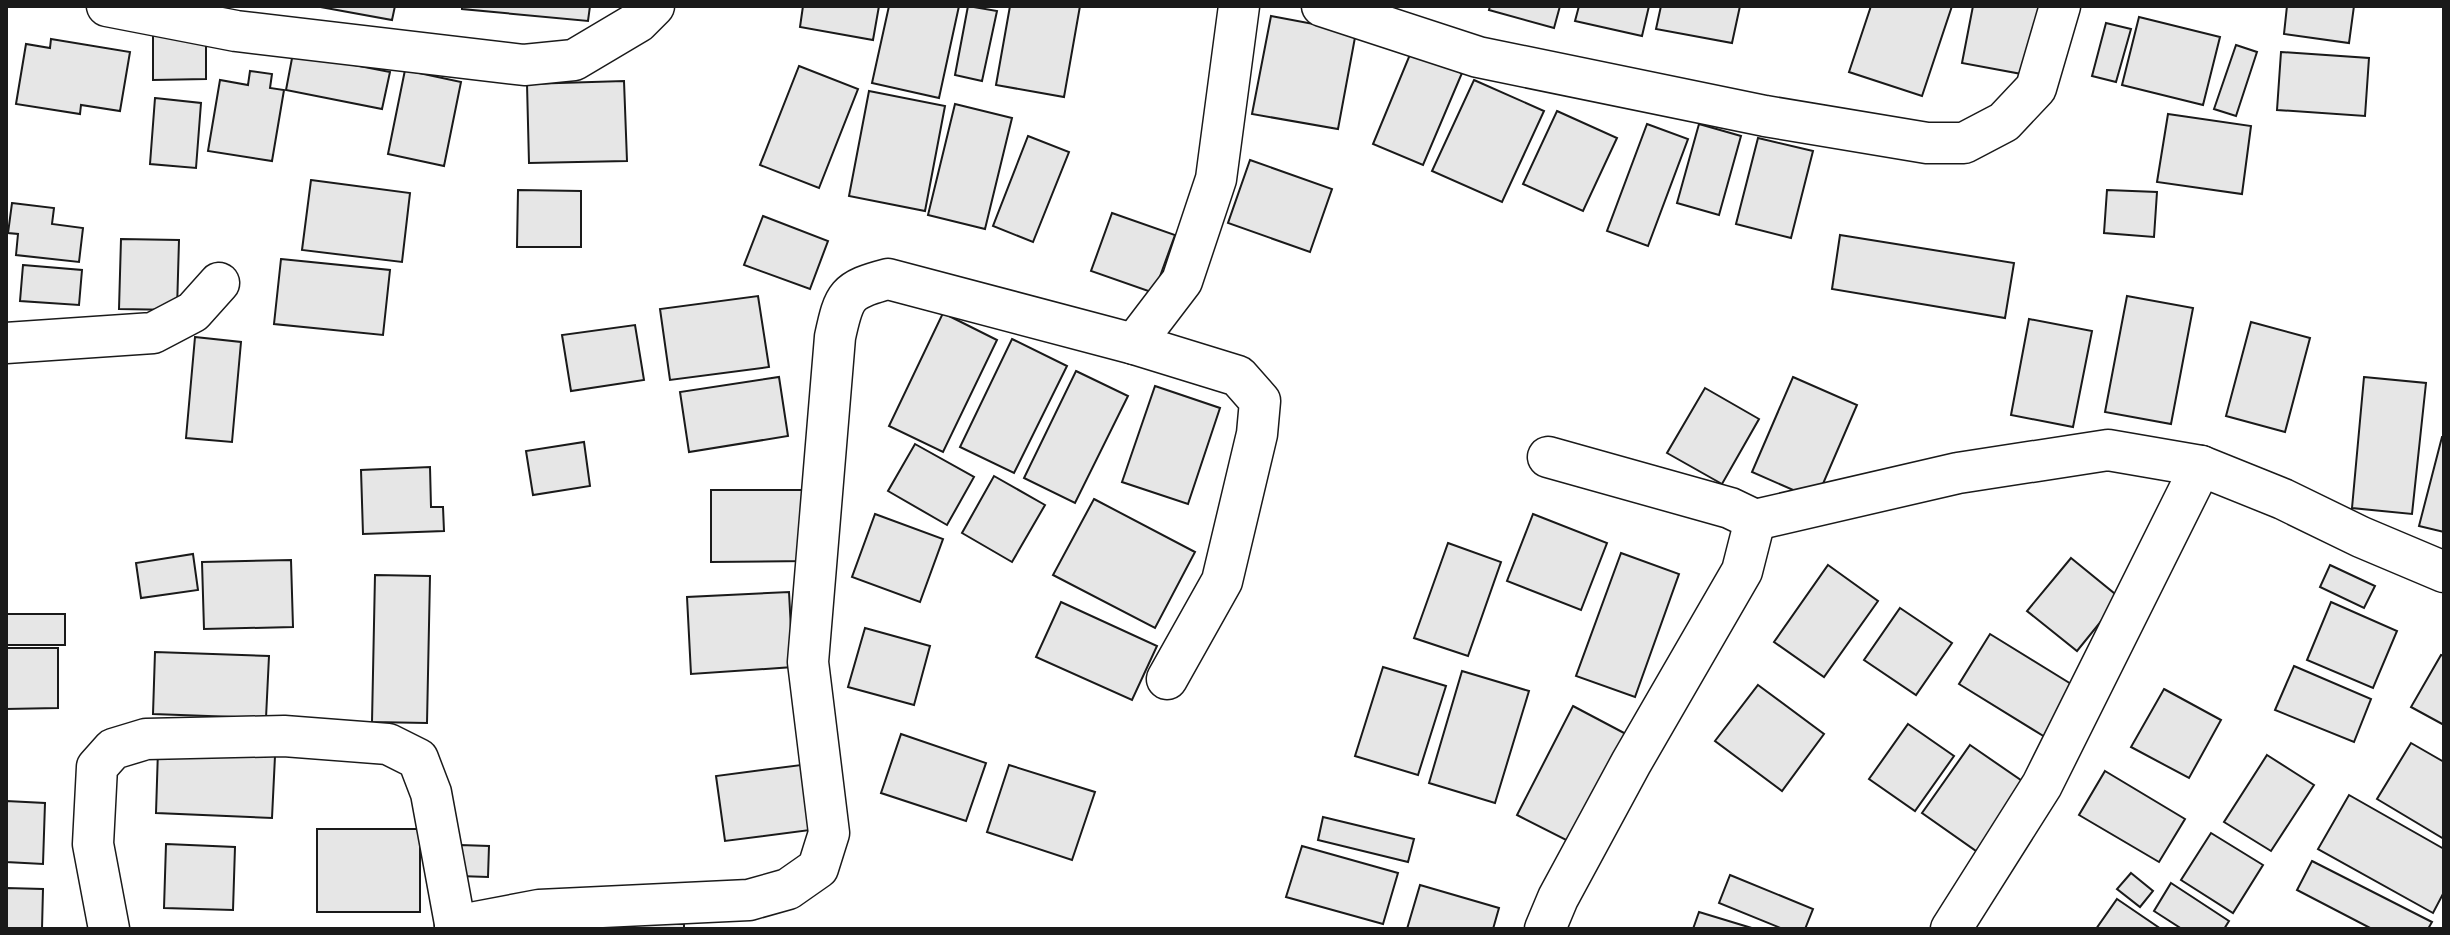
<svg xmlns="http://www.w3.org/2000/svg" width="2450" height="935" viewBox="0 0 2450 935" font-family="Figtree,sans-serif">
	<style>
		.building { fill: #e6e6e6; stroke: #1a1a1a; stroke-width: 2 }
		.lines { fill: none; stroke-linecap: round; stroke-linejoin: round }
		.minor-casing { stroke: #1a1a1a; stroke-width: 43 }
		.minor { stroke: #fff; stroke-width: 40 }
	</style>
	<rect width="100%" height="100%" fill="#fff"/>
	<!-- building -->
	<g class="building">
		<path d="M315,6H395L392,20Z"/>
		<path d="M462,6H590L588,21L462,9Z"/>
		<path d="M803,6H879L873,40L800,27Z"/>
		<path d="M889,6H959L939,98L872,83Z"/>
		<path d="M968,6L997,11L982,81L955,75Z"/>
		<path d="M1010,6H1080L1064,97L996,85Z"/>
		<path d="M1490,6H1560L1554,28L1489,10Z"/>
		<path d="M1579,6H1649L1642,36L1575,21Z"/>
		<path d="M1661,6H1740L1732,43L1656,29Z"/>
		<path d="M1871,6H1952L1922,96L1849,72Z"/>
		<path d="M1973,6H2040L2027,75L1962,63Z"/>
		<path d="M2287,6H2354L2349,43L2284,34Z"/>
		<path d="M1271,16L1356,32L1338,129L1252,114Z"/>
		<path d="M2139,17L2220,37L2203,105L2122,85Z"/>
		<path d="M2106,23L2131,29L2116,82L2092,76Z"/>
		<path d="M206,31V79L153,80V32Z"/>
		<path d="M51,39L130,52L120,111L81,105L80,114L16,104L26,44L50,48Z"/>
		<path d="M2236,45L2257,52L2236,116L2214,109Z"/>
		<path d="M1411,52L1462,73L1423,165L1373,144Z"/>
		<path d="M2281,52L2369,58L2365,116L2277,110Z"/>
		<path d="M293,53L390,72L382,109L286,90Z"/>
		<path d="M799,66L858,89L819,188L760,165Z"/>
		<path d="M405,70L461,82L444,166L388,154Z"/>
		<path d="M250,71L272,74L270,88L284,90L272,161L208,151L220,80L248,85Z"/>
		<path d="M1474,80L1544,111L1502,202L1432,171Z"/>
		<path d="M624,81L627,161L529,163L527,84Z"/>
		<path d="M869,91L945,106L925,211L849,196Z"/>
		<path d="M155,98L201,103L196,168L150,164Z"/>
		<path d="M955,104L1012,118L985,229L928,215Z"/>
		<path d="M1557,111L1617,138L1583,211L1523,184Z"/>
		<path d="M2168,114L2251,126L2242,194L2157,182Z"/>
		<path d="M1647,124L1688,139L1648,246L1607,231Z"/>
		<path d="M1699,124L1741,136L1719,215L1677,203Z"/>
		<path d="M1028,136L1069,152L1033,242L993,226Z"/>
		<path d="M1758,138L1813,151L1791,238L1736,224Z"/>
		<path d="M1250,160L1332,189L1310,252L1228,223Z"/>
		<path d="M311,180L410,193L402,262L302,250Z"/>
		<path d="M518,190L581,191V247H517Z"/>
		<path d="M2107,190L2157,192L2154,237L2104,233Z"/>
		<path d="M12,203L54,208L52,224L83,228L79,262L16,255L18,234L8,233Z"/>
		<path d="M1112,213L1175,235L1154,293L1091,271Z"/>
		<path d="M763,216L828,241L810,289L744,265Z"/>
		<path d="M1840,235L2014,263L2005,318L1832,289Z"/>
		<path d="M121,239L179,240L177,310L119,309Z"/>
		<path d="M281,259L390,270L383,335L274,324Z"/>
		<path d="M23,265L82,270L79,305L20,301Z"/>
		<path d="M758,296L769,367L670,380L660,309Z"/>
		<path d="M2127,296L2193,308L2171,424L2105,412Z"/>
		<path d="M943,313L997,340L943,452L889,426Z"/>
		<path d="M2029,319L2092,331L2073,427L2011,415Z"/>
		<path d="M2251,322L2310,338L2285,432L2226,416Z"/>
		<path d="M635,325L644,380L571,391L562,335Z"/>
		<path d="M195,337L241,342L232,442L186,438Z"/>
		<path d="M1012,339L1067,366L1014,473L960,447Z"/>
		<path d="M1076,371L1128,396L1075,503L1024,478Z"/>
		<path d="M779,377L788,436L689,452L680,392Z"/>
		<path d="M1793,377L1857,405L1816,500L1752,472Z"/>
		<path d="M2364,377L2426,383L2412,514L2352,508Z"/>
		<path d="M1155,386L1220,408L1188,504L1122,482Z"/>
		<path d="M1705,388L1759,419L1722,484L1667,453Z"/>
		<path d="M2442,437H2444V532L2419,526Z"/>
		<path d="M584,442L590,486L533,495L526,451Z"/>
		<path d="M915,444L974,477L947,525L888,491Z"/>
		<path d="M430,467L431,507H443L444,531L363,534L361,470Z"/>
		<path d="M994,476L1045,505L1012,562L962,533Z"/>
		<path d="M711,490H808L809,561L711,562Z"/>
		<path d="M1094,499L1195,552L1155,628L1053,575Z"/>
		<path d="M875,514L943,539L920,602L852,577Z"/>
		<path d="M1533,514L1607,543L1581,610L1507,581Z"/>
		<path d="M1448,543L1501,562L1468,656L1414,638Z"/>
		<path d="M1621,553L1679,574L1635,697L1576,676Z"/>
		<path d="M193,554L198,590L141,598L136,563Z"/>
		<path d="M2071,558L2120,598L2077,651L2027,611Z"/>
		<path d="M291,560L293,627L204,629L202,562Z"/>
		<path d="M1828,565L1878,601L1824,677L1774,642Z"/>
		<path d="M2330,565L2375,586L2364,608L2320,587Z"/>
		<path d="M375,575L430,576L427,723L372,722Z"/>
		<path d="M789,592L793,667L691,674L687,597Z"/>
		<path d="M1061,602L1157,646L1132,700L1036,657Z"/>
		<path d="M2331,602L2397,631L2373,688L2307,660Z"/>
		<path d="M1900,608L1952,643L1916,695L1864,660Z"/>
		<rect x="6" y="614" width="59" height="31"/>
		<path d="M865,628L930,646L914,705L848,687Z"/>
		<path d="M1990,634L2076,687L2045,737L1959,684Z"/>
		<path d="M6,648H58V708L6,709Z"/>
		<path d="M155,652L269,656L266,718L153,714Z"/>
		<path d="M2441,655L2444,656V725L2411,707Z"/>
		<path d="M2294,666L2371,699L2354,742L2275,710Z"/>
		<path d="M1383,667L1446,686L1418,775L1355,756Z"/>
		<path d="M1462,671L1529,691L1495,803L1429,783Z"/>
		<path d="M1758,685L1824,734L1782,791L1715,741Z"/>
		<path d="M2164,689L2221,720L2189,778L2131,747Z"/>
		<path d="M1573,706L1626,734L1570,842L1517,815Z"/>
		<path d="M1908,724L1954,756L1915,811L1869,779Z"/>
		<path d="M901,734L986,763L966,821L881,793Z"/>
		<path d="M2411,743L2444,762V839L2377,799Z"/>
		<path d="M1970,745L2028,785L1979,853L1922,813Z"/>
		<path d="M158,750L275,756L272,818L156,813Z"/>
		<path d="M2267,755L2314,785L2271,851L2224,822Z"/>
		<path d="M809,764L818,829L725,841L716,776Z"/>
		<path d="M1009,765L1095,792L1072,860L987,832Z"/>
		<path d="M2105,771L2185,819L2159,862L2079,815Z"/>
		<path d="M2349,795L2444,849V892L2433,913L2318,849Z"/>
		<path d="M6,801L45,803L43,864L6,862Z"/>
		<path d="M1323,817L1414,839L1408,862L1318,840Z"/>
		<rect x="317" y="829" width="103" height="83"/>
		<path d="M2211,833L2263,865L2233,913L2181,880Z"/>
		<path d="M166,844L235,847L233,910L164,908Z"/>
		<path d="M460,845L489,846L488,877L459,876Z"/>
		<path d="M1302,846L1398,873L1383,924L1286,897Z"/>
		<path d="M2312,861L2432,922L2428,929H2372L2297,890Z"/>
		<path d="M2131,873L2153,891L2140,907L2117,889Z"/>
		<path d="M1730,875L1813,909L1805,929H1783L1719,903Z"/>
		<path d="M2171,883L2229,921L2224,929H2182L2154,911Z"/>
		<path d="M1420,885L1499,908L1493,929H1407Z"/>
		<path d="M6,888L43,889L42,929H6Z"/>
		<path d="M2117,899L2161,929H2096Z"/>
		<path d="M1699,912L1755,929H1693Z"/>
		<path d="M571,923L684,924V929H571Z"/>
	</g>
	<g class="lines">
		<!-- minor casing -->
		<g class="minor-casing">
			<g id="minor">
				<path d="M107,6L236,31L524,65L574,60L638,22L654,6"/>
				<path d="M1322,6L1478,57L1765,116L1927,143H1964L2004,122L2036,88L2060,6"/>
				<path d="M6,343L153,333L193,312L219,283"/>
				<path d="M1134,344L1182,281L1216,179L1239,6"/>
				<path d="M1755,520L1958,473L2108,450L2201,466L2283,499L2361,537L2444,572"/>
				<path d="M455,926L539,910L749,900L788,889L818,868L829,833L808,662L835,337C844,295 846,290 888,279L1134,344L1238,376L1260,401L1257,434L1222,581L1167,679"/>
				<path d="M109,929L93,844L97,767L113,749L146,739L284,736L388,744L418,759L431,793L456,929"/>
				<path d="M1545,929L1558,898L1631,763L1742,571L1755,520L1730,508L1548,457"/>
				<path d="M1951,929L2042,785L2201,466"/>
			</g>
		</g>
		<!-- minor -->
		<use href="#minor" class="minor"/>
	</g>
	<!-- border -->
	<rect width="2450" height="935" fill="none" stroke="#1a1a1a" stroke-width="16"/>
</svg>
